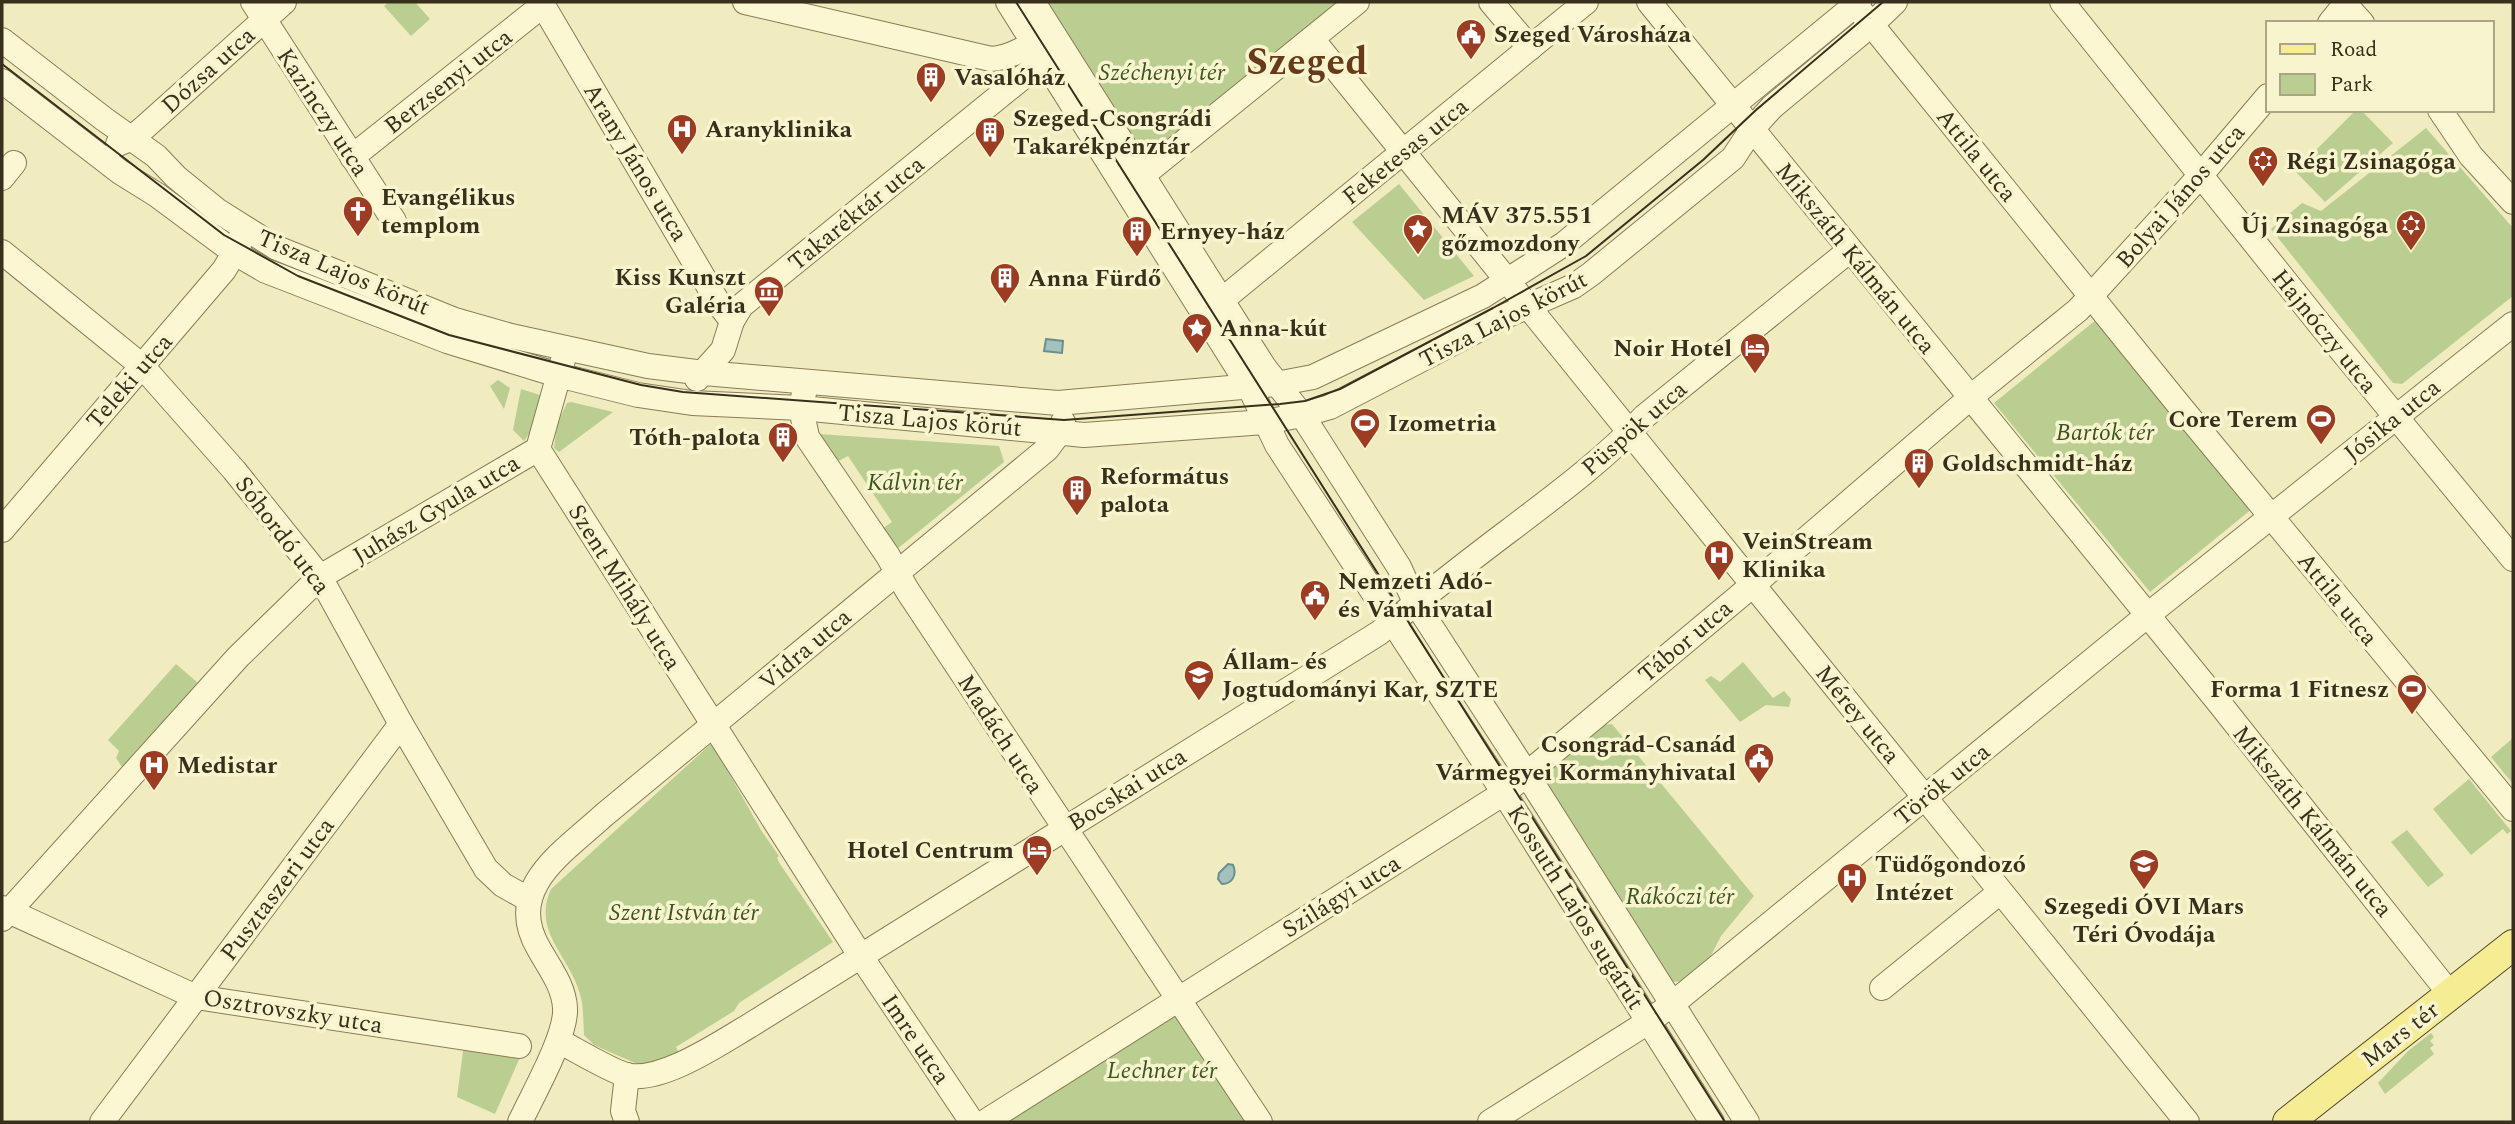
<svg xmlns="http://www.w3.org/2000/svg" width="2515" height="1124" viewBox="0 0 2515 1124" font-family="Spectral,serif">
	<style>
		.green { fill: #bbce92 }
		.water { fill: #a2c1bf; stroke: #69908e; stroke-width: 2 }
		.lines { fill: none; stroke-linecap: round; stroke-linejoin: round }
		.minor-casing { stroke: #897c56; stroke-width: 26 }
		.major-casing { stroke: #57492b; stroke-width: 32 }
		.minor { stroke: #faf7d2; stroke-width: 24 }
		.major { stroke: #f6ec94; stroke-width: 30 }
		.tram { stroke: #382f1c; stroke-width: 2 }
		.labels { text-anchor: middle; stroke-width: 7; stroke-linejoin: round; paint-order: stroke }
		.poi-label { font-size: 24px; font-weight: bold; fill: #382f1c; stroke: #f7f4ce; text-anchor: start }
		.street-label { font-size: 24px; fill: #382f1c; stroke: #f7f4ce }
		.park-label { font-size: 24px; font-style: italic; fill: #3d5521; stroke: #f7f4ce }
		.town-label { font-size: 38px; font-weight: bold; fill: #673a19; stroke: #f7f4ce }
	</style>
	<rect width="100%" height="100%" fill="#f0ecbf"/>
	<!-- green -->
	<g class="green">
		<path d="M389,2H415L430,19L411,36L384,6Z"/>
		<path d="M1033,2H1357L1143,177Z"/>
		<path d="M2356,110H2361L2393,143L2325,202L2295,171Z"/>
		<path d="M2426,128L2513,228V296L2402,384L2393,383L2271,229L2302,203L2321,211Z"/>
		<path d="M1399,184L1474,276L1424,300L1352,222Z"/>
		<path d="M2097,319L2253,508L2150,592L1994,403Z"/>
		<path d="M498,380L510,388L504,409L490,386Z"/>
		<path d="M521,389L540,395C538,413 535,427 524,441L513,430Z"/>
		<path d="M571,402L613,412L559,452L554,448L557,424L567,403Z"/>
		<path d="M818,434L999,446L1004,462L896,550L882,529L892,522L848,456L837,462Z"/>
		<path d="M1743,662L1773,698L1784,691L1791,699L1789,707L1766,705L1740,722L1705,680L1711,676L1720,682Z"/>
		<path d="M176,664L198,683L122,767L116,758L119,751L108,740Z"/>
		<path d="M1612,724L1754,896L1721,936L1707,963L1686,981L1669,982L1538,779L1602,725Z"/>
		<path d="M2513,738V784L2491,757Z"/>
		<path d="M712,743L761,830L779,856L777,858L780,864L833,942L739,1003L734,1011L676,1047L681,1057L644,1067L594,1045L584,1035C583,1020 584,1005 579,991C568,955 532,931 551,889Z"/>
		<path d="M2469,779L2511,831L2507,834L2503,829L2471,855L2433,809Z"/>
		<path d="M2407,830L2444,875L2428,887L2391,842Z"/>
		<path d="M1178,998L1260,1122H985Z"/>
		<path d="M2431,1033L2434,1037L2430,1041L2434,1045L2430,1048L2434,1054L2385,1094L2378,1083L2408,1051Z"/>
		<path d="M464,1044L521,1055L495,1114L457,1097Z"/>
	</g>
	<!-- water -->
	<g class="water">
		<path d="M1046,339L1063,341L1062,353L1044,351Z"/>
		<path d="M1228,864L1233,865C1237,874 1233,884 1222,884L1218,879L1219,873Z"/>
	</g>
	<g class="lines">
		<!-- minor casing -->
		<g class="minor-casing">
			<g id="minor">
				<path d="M253,2L394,221"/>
				<path d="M541,2L719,304L732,321"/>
				<path d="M745,2L991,59C1011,58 1031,45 1047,34"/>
				<path d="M1008,2L1249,386L1277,445L1488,768L1712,1122"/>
				<path d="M1033,2L1264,367L1304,418L1399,567L1415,602L1526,773L1747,1122"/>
				<path d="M1491,2L1530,48"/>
				<path d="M1649,2L2220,704L2450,994"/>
				<path d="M2062,2L2322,327L2513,559"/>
				<path d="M2343,2L2362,23"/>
				<path d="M1862,13L2179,405L2513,809"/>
				<path d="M2330,23L2347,2"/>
				<path d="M1312,39L2187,1122"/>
				<path d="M2,40L104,119L156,156L176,177L218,211L277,248L455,320L511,336L648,366L704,373L1058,403L1276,384L1313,377L1483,296L1564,244L1859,2"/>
				<path d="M2,81L120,172L157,195L235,253L266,271L447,341L558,375L638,395L692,403L801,408L1084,435L1265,422L1302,415L1330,407L1501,318L1574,286L1591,274L1733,158L1752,129L1772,107L1872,24L1895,2"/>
				<path d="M2440,110L2471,156L2513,202"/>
				<path d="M118,144L132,138L145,127L284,2"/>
				<path d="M352,157L543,5"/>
				<path d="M2,178L14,163"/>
				<path d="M1132,184L1357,2"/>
				<path d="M2,252L142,366L234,470L320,577L401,724L486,869L503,885L528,899"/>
				<path d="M1208,308L1222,300L1586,2"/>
				<path d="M697,379L723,350L732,321L741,306L1055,51"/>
				<path d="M804,393L801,408L807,437L888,556L907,590L1260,1122"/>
				<path d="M538,449L860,955L972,1122"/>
				<path d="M2,530L224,270L239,245L240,239"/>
				<path d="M2,908L196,997L519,1046"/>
				<path d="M2,919L238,657L320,577L538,449L563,360"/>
				<path d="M1882,988L2000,892"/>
				<path d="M559,1041C576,1050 609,1070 626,1075C660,1084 720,1043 749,1026L1379,633C1422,598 1466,563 1510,530C1556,495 1605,459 1645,416L1850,250"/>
				<path d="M627,1075L623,1111L627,1122"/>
				<path d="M102,1122L401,724"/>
				<path d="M520,1122C533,1094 567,1035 565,1008C564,986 549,967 539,949C503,888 564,852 604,815L1047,449L1059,433L1063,422"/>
				<path d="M985,1122L1504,793L1754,584L1977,392L2078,310L2200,176L2268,96"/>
				<path d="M1490,1122L1648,1022L1671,1005L2154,610L2513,324"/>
			</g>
		</g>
		<!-- major casing -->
		<g class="major-casing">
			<path id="major" d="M2288,1122L2513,945"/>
		</g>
		<!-- minor -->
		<use href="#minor" class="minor"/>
		<!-- major -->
		<use href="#major" class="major"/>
		<!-- tram -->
		<g class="tram">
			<path d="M1016,2L1725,1122"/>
			<path d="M2,64L224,235L298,276L449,335L641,385L683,392L1064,420L1280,404L1305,401L1340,389L1493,308L1586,256L1703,160L1756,110L1883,2"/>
		</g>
	</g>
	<!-- icons -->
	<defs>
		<g id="civic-pin" transform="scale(1.575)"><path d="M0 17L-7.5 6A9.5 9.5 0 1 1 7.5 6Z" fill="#9b3c23" stroke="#f7f4ce"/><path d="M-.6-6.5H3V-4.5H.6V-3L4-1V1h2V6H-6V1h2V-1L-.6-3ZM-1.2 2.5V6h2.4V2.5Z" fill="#fff"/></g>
		<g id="building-pin" transform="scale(1.575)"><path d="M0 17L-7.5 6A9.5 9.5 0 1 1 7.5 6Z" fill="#9b3c23" stroke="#f7f4ce"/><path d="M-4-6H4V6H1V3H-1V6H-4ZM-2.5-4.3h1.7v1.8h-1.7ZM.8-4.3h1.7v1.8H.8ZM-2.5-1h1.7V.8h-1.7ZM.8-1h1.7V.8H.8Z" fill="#fff"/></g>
		<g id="hospital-pin" transform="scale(1.575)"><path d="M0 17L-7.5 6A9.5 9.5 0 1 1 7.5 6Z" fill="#9b3c23" stroke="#f7f4ce"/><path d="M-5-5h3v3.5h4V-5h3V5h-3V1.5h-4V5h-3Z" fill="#fff"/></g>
		<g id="synagogue-pin" transform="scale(1.575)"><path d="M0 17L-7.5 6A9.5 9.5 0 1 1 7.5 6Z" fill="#9b3c23" stroke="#f7f4ce"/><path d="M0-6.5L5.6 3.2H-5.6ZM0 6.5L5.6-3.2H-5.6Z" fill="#fff"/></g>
		<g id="church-pin" transform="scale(1.575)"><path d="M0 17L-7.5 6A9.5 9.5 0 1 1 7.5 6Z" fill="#9b3c23" stroke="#f7f4ce"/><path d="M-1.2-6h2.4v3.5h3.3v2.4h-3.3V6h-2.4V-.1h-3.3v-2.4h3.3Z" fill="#fff"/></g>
		<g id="sight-pin" transform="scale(1.575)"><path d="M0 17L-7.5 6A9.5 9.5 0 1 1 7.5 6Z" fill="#9b3c23" stroke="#f7f4ce"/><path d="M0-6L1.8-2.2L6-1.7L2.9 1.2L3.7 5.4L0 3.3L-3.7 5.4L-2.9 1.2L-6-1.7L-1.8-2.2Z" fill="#fff"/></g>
		<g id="museum-pin" transform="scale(1.575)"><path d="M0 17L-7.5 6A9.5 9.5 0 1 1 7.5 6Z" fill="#9b3c23" stroke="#f7f4ce"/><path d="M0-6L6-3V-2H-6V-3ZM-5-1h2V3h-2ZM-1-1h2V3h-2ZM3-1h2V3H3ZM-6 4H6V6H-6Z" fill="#fff"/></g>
		<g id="hotel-pin" transform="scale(1.575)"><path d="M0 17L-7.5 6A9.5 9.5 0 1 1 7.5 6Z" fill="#9b3c23" stroke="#f7f4ce"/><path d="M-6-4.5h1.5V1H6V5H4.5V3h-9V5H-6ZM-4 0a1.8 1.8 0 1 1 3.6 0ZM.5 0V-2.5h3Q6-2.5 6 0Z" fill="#fff"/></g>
		<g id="stadium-pin" transform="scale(1.575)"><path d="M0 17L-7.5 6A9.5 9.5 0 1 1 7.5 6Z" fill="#9b3c23" stroke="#f7f4ce"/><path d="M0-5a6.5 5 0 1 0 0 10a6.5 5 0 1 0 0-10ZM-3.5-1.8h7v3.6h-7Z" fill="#fff"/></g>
		<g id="university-pin" transform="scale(1.575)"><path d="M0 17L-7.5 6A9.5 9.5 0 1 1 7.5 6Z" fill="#9b3c23" stroke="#f7f4ce"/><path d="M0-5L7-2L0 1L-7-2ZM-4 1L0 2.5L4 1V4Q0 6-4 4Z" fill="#fff"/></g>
		<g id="school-pin" transform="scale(1.575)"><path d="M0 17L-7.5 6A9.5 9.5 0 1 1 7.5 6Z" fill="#9b3c23" stroke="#f7f4ce"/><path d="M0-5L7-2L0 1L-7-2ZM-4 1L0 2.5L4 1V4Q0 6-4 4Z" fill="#fff"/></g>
	</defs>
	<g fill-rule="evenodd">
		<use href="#civic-pin" x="1471" y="34"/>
		<use href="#building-pin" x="931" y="77"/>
		<use href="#hospital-pin" x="682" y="129"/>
		<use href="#building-pin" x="990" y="132"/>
		<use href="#synagogue-pin" x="2263" y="161"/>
		<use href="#church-pin" x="358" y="211"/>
		<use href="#synagogue-pin" x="2411" y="225"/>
		<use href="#sight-pin" x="1418" y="229"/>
		<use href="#building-pin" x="1137" y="231"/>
		<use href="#building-pin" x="1005" y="278"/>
		<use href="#museum-pin" x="769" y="291"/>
		<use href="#sight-pin" x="1197" y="328"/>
		<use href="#hotel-pin" x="1755" y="348"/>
		<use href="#stadium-pin" x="2321" y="419"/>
		<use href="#stadium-pin" x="1365" y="423"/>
		<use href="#building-pin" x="783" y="437"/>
		<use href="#building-pin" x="1919" y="463"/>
		<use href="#building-pin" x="1077" y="490"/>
		<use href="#hospital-pin" x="1719" y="555"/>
		<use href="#civic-pin" x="1315" y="595"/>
		<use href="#university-pin" x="1199" y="675"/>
		<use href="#stadium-pin" x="2412" y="689"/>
		<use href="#civic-pin" x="1759" y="758"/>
		<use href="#hospital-pin" x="154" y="765"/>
		<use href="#hotel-pin" x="1037" y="850"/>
		<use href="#school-pin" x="2144" y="864"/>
		<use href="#hospital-pin" x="1852" y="878"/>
	</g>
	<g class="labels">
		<!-- poi labels -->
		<g class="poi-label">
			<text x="1494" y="42">Szeged Városháza</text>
			<text x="954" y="85">Vasalóház</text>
			<text x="1013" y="126">Szeged-Csongrádi<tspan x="1013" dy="28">Takarékpénztár</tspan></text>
			<text x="705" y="137">Aranyklinika</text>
			<text x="2286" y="169">Régi Zsinagóga</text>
			<text x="381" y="205">Evangélikus<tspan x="381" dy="28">templom</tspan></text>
			<text x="1441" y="223">MÁV 375.551<tspan x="1441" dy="28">gőzmozdony</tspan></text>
			<text x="2388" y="233" text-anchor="end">Új Zsinagóga</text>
			<text x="1160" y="239">Ernyey-ház</text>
			<text x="746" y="285" text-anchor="end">Kiss Kunszt<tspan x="746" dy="28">Galéria</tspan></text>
			<text x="1028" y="286">Anna Fürdő</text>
			<text x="1220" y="336">Anna-kút</text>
			<text x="1732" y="356" text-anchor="end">Noir Hotel</text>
			<text x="2298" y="427" text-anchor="end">Core Terem</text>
			<text x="1388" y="431">Izometria</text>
			<text x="760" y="445" text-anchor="end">Tóth-palota</text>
			<text x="1942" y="471">Goldschmidt-ház</text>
			<text x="1100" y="484">Református<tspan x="1100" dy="28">palota</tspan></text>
			<text x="1742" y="549">VeinStream<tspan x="1742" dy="28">Klinika</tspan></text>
			<text x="1338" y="589">Nemzeti Adó-<tspan x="1338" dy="28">és Vámhivatal</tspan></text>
			<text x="1222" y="669">Állam- és<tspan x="1222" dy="28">Jogtudományi Kar, SZTE</tspan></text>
			<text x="2389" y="697" text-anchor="end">Forma 1 Fitnesz</text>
			<text x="1736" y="752" text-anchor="end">Csongrád-Csanád<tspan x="1736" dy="28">Vármegyei Kormányhivatal</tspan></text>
			<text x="177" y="773">Medistar</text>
			<text x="1014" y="858" text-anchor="end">Hotel Centrum</text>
			<text x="1875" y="872">Tüdőgondozó<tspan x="1875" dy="28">Intézet</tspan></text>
			<text x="2144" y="914" text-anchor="middle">Szegedi ÓVI Mars<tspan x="2144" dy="28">Téri Óvodája</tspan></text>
		</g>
		<!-- street labels -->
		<g class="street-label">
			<text transform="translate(208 70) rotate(-42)" y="8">Dózsa utca</text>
			<text transform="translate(448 81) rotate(-38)" y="8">Berzsenyi utca</text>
			<text transform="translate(323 112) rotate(57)" y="8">Kazinczy utca</text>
			<text transform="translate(1405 151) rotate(-39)" y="8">Feketesas utca</text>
			<text transform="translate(1977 155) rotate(51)" y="8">Attila utca</text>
			<text transform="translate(636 162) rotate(59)" y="8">Arany János utca</text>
			<text transform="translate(2180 196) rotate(-49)" y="8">Bolyai János utca</text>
			<text transform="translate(856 213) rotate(-39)" y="8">Takaréktár utca</text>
			<text transform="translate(1856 258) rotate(51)" y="8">Mikszáth Kálmán utca</text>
			<text transform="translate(344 272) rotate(23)" y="8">Tisza Lajos körút</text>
			<text transform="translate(1503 319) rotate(-27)" y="8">Tisza Lajos körút</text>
			<text transform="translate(2325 331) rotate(51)" y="8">Hajnóczy utca</text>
			<text transform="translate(129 381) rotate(-49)" y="8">Teleki utca</text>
			<text transform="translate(930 420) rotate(5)" y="8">Tisza Lajos körút</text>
			<text transform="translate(2392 420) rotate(-39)" y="8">Jósika utca</text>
			<text transform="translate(1634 428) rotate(-41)" y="8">Püspök utca</text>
			<text transform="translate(436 509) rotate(-31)" y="8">Juhász Gyula utca</text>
			<text transform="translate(283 535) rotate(53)" y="8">Sóhordó utca</text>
			<text transform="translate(625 587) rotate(58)" y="8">Szent Mihály utca</text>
			<text transform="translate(2338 599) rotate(51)" y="8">Attila utca</text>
			<text transform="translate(1685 641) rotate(-40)" y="8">Tábor utca</text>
			<text transform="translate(805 649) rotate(-40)" y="8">Vidra utca</text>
			<text transform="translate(1858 714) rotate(51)" y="8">Mérey utca</text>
			<text transform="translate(1001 734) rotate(57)" y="8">Madách utca</text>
			<text transform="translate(1942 784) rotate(-39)" y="8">Török utca</text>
			<text transform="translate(1127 789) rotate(-32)" y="8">Bocskai utca</text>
			<text transform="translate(2313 821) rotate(51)" y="8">Mikszáth Kálmán utca</text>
			<text transform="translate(277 889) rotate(-53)" y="8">Pusztaszeri utca</text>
			<text transform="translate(1341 896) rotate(-32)" y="8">Szilágyi utca</text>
			<text transform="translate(1576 907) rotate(58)" y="8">Kossuth Lajos sugárút</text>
			<text transform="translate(293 1011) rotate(9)" y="8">Osztrovszky utca</text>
			<text transform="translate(2400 1034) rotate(-38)" y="8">Mars tér</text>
			<text transform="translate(916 1039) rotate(56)" y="8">Imre utca</text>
		</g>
		<!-- park labels -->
		<g class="park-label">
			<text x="1162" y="80">Széchenyi tér</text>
			<text x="2105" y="440">Bartók tér</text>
			<text x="915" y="490">Kálvin tér</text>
			<text x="1680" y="904">Rákóczi tér</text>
			<text x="684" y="920">Szent István tér</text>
			<text x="1162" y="1078">Lechner tér</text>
		</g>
		<!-- town labels -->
		<g class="town-label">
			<text x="1307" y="74">Szeged</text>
		</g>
	</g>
	<!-- border -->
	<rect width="2515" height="1124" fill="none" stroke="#382f1c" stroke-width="7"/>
	<!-- legend -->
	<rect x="2266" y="21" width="228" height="91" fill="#f7f4ce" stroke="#aba587" stroke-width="2"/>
	<rect x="2280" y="44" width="35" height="10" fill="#f6ec94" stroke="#aba587" stroke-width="2"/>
	<text x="2330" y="56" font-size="21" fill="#382f1c">Road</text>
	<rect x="2280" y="74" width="35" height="21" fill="#bbce92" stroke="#aba587" stroke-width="2"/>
	<text x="2330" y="91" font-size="21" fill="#382f1c">Park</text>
</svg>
